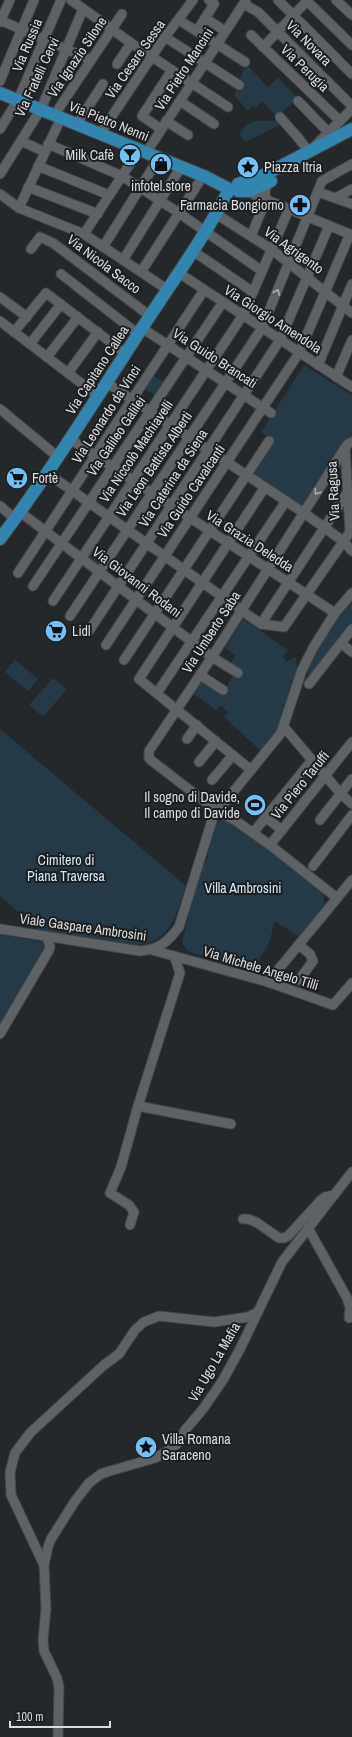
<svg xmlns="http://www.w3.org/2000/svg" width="352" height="1737" viewBox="0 0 352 1737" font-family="'Archivo Narrow',sans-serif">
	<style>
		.green { fill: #263946 }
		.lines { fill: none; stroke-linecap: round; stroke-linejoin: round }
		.minor-casing { stroke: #434648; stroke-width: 11 }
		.major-casing { stroke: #434648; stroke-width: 14 }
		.minor { stroke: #5f6265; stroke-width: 9 }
		.major { stroke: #3285ae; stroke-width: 12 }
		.oneway { stroke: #a9abad }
		.labels { text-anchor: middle; stroke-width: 4; stroke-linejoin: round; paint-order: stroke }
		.street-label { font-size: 14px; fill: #dadcdd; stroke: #1c1e20 }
		.poi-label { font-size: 14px; fill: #dadcdd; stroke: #1c1e20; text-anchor: start }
		.park-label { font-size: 14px; fill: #d0e7f6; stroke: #1c1e20 }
	</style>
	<rect width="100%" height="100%" fill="#25282a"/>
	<!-- green -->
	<g class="green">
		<path d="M312,36L317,41L307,50L305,51L301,47Z"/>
		<path d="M247,65L268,87L278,78L298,98L277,117L262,101L255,108L253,106L248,111L234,95C240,85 240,74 247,65Z"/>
		<path d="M312,75H315L320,79V83L312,90L305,83Z"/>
		<path d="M256,121H276L281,124L246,142L239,134L246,125Z"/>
		<path d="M304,365L352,395V440L303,507L252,474L275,441L261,432Z"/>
		<path d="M151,374L166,384L157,397L142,387Z"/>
		<path d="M91,546L106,556L100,566L85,555Z"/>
		<path d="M352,600V624L308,680C304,656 336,618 352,600Z"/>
		<path d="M243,619L288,650L283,656L286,662L295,657C303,671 285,718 277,731C272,738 266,745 261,751L224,717L228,712L221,705L216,710L194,694L204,677L226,688L234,674L227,669L236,655L225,648Z"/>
		<path d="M15,660L38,679L28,691L5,672Z"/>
		<path d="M53,678L67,689L43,717L29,705Z"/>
		<path d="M0,729L186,886C174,920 170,945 127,946L39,930L0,896Z"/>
		<path d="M223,820L258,840L323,892L325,905L299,937L275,921C271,937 268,949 257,962L260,965L255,973L188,951L182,943L196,886L203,864L208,857V845L217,822Z"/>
		<path d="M0,934L43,942L44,952L0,1026Z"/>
	</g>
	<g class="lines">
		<!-- minor casing -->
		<g class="minor-casing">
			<g id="minor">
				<path d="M71,0L131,43L228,107"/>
				<path d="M278,0L352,74"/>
				<path d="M306,0L352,45"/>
				<path d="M336,0L352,15"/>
				<path d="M244,4L258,12L352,106"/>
				<path d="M205,18L225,31"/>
				<path d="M0,20L91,60"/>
				<path d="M179,20L245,62"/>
				<path d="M0,22L10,0"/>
				<path d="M197,31L214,4L209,0"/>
				<path d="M251,35L340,121"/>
				<path d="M165,37L239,85"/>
				<path d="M263,47L308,0"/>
				<path d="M117,64L131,43"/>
				<path d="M0,81L34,0"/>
				<path d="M180,101L214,124"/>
				<path d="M298,101L328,132"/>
				<path d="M56,116L59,108L122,14"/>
				<path d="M280,117L300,140L309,152L352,109"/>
				<path d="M166,121L188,135"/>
				<path d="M77,124L103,84"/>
				<path d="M0,129L18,100L61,0"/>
				<path d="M161,129L142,116L172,70"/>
				<path d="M100,134L165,37L193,0"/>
				<path d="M21,141L45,152"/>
				<path d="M48,144L122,176L179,213L262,271"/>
				<path d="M146,153L246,0"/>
				<path d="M38,166L109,195"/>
				<path d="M0,174L41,109L83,9"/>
				<path d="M28,187L98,214"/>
				<path d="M245,189L255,195L352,235"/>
				<path d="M318,192L352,204"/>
				<path d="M0,194L19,208L84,234L168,290"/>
				<path d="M336,198L352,189"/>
				<path d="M19,208L61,118"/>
				<path d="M216,214L271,249L352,313"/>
				<path d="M84,234L139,150"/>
				<path d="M251,236L266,200L265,191L268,182"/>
				<path d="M103,247L159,158"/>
				<path d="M31,249L40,237L53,243L150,316"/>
				<path d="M193,251L253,292"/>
				<path d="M123,260L181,167"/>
				<path d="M141,272L203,176"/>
				<path d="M179,273L352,387"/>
				<path d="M61,274L138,334"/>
				<path d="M0,297L27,317"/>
				<path d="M0,321L98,396"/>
				<path d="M142,328L271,413"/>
				<path d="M14,332L46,293L126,354"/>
				<path d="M30,344L61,304"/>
				<path d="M47,357L78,317"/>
				<path d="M318,365L352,284"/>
				<path d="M68,373L98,332"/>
				<path d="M336,377L352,340"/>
				<path d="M107,383L304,513L343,541L352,551"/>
				<path d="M0,409L58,457"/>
				<path d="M70,439L335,613"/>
				<path d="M47,473L261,624L284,627L350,532L345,448"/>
				<path d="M0,506L15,519"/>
				<path d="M20,512L212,657L238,673"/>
				<path d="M18,573L204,290"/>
				<path d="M33,586L223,302"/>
				<path d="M53,601L243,315L289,209"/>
				<path d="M70,616L262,328L322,181L352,164"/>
				<path d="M261,624L347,493"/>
				<path d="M89,631L280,340L329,226"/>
				<path d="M341,643L352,652"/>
				<path d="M106,645L299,353L350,234"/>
				<path d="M124,660L269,441"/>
				<path d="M200,675L223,690"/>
				<path d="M309,684L352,629"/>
				<path d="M157,693L286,501"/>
				<path d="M284,727L341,794L352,804"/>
				<path d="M187,739L197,725"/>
				<path d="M199,762L216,741"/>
				<path d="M251,770L139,679L265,487"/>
				<path d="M212,780L233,755"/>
				<path d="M265,817L282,830"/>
				<path d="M320,820L352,779"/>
				<path d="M253,833L312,760"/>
				<path d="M270,845L352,742"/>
				<path d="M313,866L352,815"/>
				<path d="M337,898L270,845L236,821L217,811L152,761L149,758V751L212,657L345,448L348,444L352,442"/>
				<path d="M0,929L140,951C159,949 167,943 179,927L213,817L281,733L302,670L313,648L335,613L352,593"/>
				<path d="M152,950L268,982L333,1005L352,983"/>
				<path d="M299,980L313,961L310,954L299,945"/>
				<path d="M268,982L352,880"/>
				<path d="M0,1034L48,952L50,947L47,937"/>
				<path d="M138,1106L231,1124"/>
				<path d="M243,1219H248L256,1222L279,1238H284L288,1236L321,1200L325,1197L334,1195"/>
				<path d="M130,1225L134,1212L129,1205L110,1193L121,1167L138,1106L180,973L174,956"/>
				<path d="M308,1228L347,1298L350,1308L349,1318"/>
				<path d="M44,1565L48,1547L51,1539L75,1501L89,1483L101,1474L110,1471L155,1458L168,1451L176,1445L186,1429L203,1409L223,1380L240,1349L282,1262L352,1172"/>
				<path d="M58,1737L59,1687L57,1678L44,1651L43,1640L46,1608L44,1565L11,1495L10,1472L15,1453L30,1433L104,1365L119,1354L135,1330L144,1322L159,1316L214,1322L248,1317L258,1312"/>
			</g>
		</g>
		<!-- major casing -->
		<g class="major-casing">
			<g id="major">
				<path d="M0,93L206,177L229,189"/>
				<path d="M238,184L264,175L352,129"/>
				<path d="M238,191H249L271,181"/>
				<path d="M0,539C51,471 96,399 142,328C172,282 204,238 229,190"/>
			</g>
		</g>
		<!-- minor -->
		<use href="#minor" class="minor"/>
		<!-- major -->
		<use href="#major" class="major"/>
	</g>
	<!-- one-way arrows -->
	<defs><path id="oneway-chevron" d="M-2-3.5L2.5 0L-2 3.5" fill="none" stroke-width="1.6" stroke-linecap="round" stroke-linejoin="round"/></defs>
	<g class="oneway">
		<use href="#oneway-chevron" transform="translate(277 292) rotate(-67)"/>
		<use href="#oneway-chevron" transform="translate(317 492) rotate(122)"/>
	</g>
	<!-- icons -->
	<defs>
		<g id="bar-disc" transform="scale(1.15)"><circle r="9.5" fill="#71c1f5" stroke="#1c1e20"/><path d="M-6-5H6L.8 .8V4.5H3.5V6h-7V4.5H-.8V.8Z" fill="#111"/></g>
		<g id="shop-disc" transform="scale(1.15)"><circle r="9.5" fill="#71c1f5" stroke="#1c1e20"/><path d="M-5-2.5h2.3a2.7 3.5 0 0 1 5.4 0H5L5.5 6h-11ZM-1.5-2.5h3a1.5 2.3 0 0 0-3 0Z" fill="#111"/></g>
		<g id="sight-disc" transform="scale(1.15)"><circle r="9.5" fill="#71c1f5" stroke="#1c1e20"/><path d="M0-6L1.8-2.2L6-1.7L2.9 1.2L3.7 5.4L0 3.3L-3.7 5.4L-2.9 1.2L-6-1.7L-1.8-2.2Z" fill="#111"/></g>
		<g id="pharmacy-disc" transform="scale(1.15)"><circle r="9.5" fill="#71c1f5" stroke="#1c1e20"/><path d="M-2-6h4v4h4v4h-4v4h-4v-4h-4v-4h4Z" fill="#111"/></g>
		<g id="supermarket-disc" transform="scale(1.15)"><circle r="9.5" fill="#71c1f5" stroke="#1c1e20"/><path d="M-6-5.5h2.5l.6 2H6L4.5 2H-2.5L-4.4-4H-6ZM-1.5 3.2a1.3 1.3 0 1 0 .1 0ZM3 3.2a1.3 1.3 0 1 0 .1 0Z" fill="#111"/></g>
		<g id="stadium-disc" transform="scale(1.15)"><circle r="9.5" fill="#71c1f5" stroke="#1c1e20"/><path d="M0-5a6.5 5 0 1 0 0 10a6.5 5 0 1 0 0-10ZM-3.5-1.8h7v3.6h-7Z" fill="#111"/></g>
	</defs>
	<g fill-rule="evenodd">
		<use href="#bar-disc" x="130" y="155"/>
		<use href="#shop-disc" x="161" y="164"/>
		<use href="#sight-disc" x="248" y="167"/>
		<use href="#pharmacy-disc" x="300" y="205"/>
		<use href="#supermarket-disc" x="17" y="478"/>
		<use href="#supermarket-disc" x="56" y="631"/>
		<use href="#stadium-disc" x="255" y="805"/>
		<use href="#sight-disc" x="146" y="1447"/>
	</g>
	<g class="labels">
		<!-- street labels -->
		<g class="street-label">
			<text transform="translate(309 43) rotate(45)" y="5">Via Novara</text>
			<text transform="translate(27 45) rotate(-67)" y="5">Via Russia</text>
			<text transform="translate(77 57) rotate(-56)" y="5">Via Ignazio Silone</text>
			<text transform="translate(135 59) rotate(-55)" y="5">Via Cesare Sessa</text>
			<text transform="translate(305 68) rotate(44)" y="5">Via Perugia</text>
			<text transform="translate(184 69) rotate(-57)" y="5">Via Pietro Mancini</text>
			<text transform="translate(37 77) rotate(-65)" y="5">Via Fratelli Cervi</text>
			<text transform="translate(109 121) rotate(22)" y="5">Via Pietro Nenni</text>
			<text transform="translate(294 250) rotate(36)" y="5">Via Agrigento</text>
			<text transform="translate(104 264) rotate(37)" y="5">Via Nicola Sacco</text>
			<text transform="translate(273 319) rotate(33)" y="5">Via Giorgio Amendola</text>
			<text transform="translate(215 358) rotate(33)" y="5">Via Guido Brancati</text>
			<text transform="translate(97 370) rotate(-57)" y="5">Via Capitano Callea</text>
			<text transform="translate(106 414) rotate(-57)" y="5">Via Leonardo da Vinci</text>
			<text transform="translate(116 436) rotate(-56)" y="5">Via Galileo Galilei</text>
			<text transform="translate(136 451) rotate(-56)" y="5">Via Niccolò Machiavelli</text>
			<text transform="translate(154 464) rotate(-56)" y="5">Via Leon Battista Alberti</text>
			<text transform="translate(173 478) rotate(-57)" y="5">Via Caterina da Siena</text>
			<text transform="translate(191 491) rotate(-56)" y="5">Via Guido Cavalcanti</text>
			<text transform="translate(333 491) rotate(-93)" y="5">Via Ragusa</text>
			<text transform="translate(250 541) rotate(33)" y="5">Via Grazia Deledda</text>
			<text transform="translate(137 582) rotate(37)" y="5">Via Giovanni Rodani</text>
			<text transform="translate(211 632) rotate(-57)" y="5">Via Umberto Saba</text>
			<text transform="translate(300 785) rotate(-51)" y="5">Via Piero Taruffi</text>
			<text transform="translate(83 927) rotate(8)" y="5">Viale Gaspare Ambrosini</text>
			<text transform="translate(261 968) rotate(17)" y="5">Via Michele Angelo Tilli</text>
			<text transform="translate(214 1362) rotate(-60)" y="5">Via Ugo La Mafia</text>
		</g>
		<!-- poi labels -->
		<g class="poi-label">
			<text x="114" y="160" text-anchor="end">Milk Cafè</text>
			<text x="264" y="172">Piazza Itria</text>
			<text x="161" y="191" text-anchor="middle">infotel.store</text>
			<text x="284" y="210" text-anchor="end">Farmacia Bongiorno</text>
			<text x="32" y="483">Fortè</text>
			<text x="72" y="636">Lidl</text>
			<text x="240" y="802" text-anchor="end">Il sogno di Davide,<tspan x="240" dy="16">Il campo di Davide</tspan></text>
			<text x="162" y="1444">Villa Romana<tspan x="162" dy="16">Saraceno</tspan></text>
		</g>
		<!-- park labels -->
		<g class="park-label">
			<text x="66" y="865">Cimitero di<tspan x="66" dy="16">Piana Traversa</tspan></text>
			<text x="243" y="893">Villa Ambrosini</text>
		</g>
	</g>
	<!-- scale -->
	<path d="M10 1721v6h100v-6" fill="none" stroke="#dadcdd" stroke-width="2"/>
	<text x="16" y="1721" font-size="12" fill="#dadcdd" stroke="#1c1e20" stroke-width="3" paint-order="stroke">100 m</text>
</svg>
